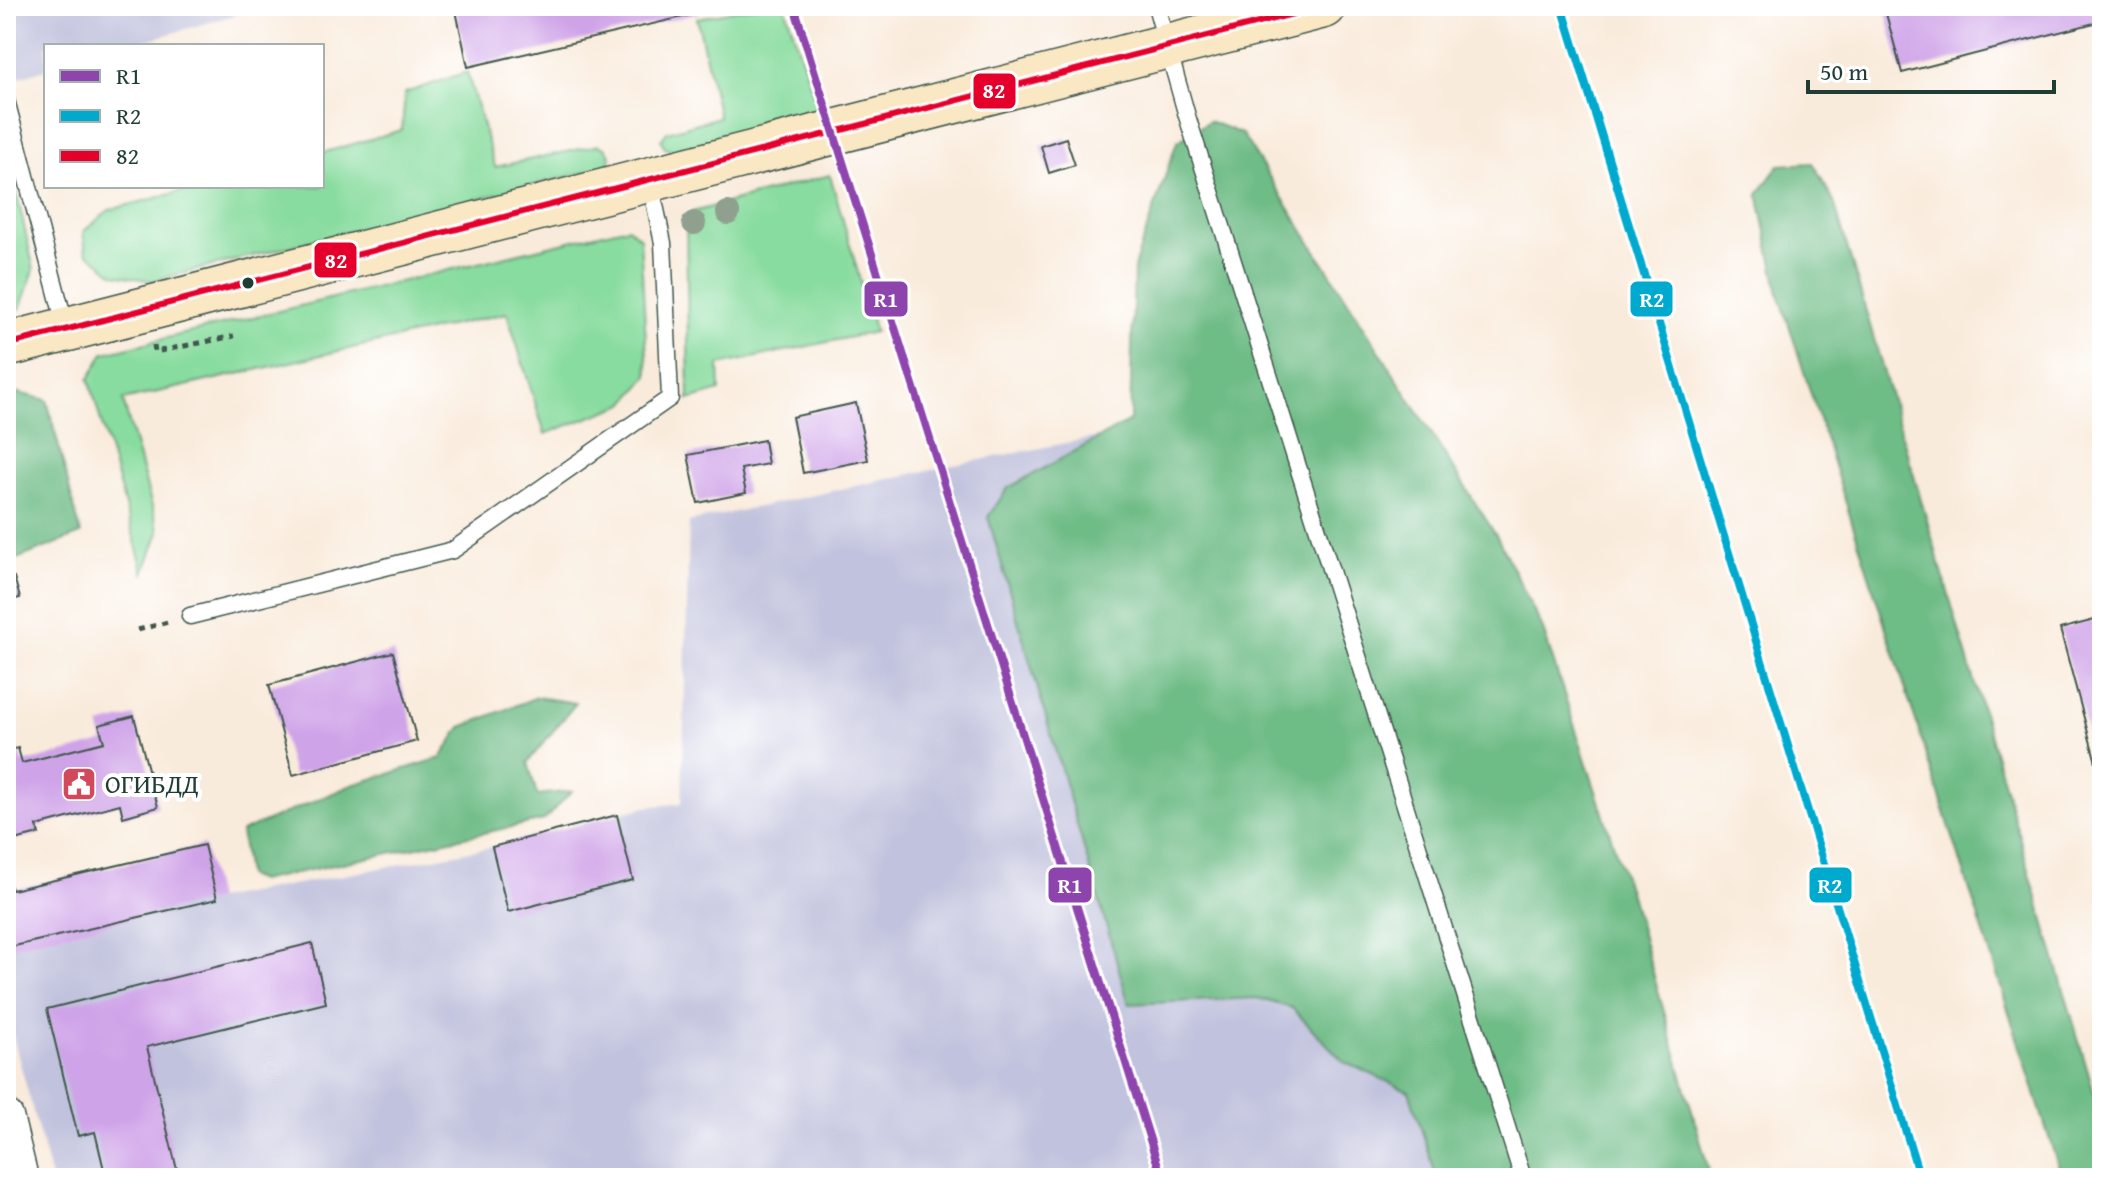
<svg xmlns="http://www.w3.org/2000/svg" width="2108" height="1184" viewBox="0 0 2108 1184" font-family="'Gentium Book Plus',serif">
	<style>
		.industrial { fill: #c1c2dd }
		.green { fill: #88dc9f; stroke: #548c6a; stroke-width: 2 }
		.forest { fill: #6ebc86; stroke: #467c5d; stroke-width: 2 }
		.building { fill: #cfa3e8 }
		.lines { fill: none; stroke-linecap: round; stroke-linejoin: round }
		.lane-casing { stroke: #40574d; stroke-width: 19 }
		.street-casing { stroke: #40574d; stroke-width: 37 }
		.secondary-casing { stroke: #40574d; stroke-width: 47 }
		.path { stroke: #40574d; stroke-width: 5; stroke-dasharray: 6 6; stroke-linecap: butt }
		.lane { stroke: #fff; stroke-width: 16 }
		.street { stroke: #fff; stroke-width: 34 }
		.secondary { stroke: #fae7c3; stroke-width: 44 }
		.rail-casing { stroke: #1f3d34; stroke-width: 9 }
		.rail { stroke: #fff; stroke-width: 6; stroke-dasharray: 18; stroke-linecap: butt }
		.bus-1-casing { stroke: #fff; stroke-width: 12 }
		.bus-1 { stroke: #e4002b; stroke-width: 6 }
		.rail-1-casing { stroke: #fff; stroke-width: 14 }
		.rail-2-casing { stroke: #fff; stroke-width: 14 }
		.rail-1 { stroke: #8e44ad; stroke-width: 8 }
		.rail-2 { stroke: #00a9ce; stroke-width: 8 }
		.tree { fill: #8fa18e }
		.bus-dot { fill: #1f3d34; stroke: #fff; stroke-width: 3 }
		.labels { text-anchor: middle; stroke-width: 8; stroke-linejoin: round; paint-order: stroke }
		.poi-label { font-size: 26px; fill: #1f3d34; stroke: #fff; text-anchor: start }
		.line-badge { stroke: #fff; stroke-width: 3 }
		.badge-label { font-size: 22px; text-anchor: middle; font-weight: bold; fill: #fff }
	</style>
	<rect width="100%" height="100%" fill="#fff"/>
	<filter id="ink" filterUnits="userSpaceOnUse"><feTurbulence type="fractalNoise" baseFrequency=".0125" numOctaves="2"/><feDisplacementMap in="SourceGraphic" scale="16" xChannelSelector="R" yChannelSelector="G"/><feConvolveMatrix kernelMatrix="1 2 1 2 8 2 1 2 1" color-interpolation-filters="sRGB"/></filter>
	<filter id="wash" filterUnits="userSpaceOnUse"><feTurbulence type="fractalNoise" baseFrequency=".006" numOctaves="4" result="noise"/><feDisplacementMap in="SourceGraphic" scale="32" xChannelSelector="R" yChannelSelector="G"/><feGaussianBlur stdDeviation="1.8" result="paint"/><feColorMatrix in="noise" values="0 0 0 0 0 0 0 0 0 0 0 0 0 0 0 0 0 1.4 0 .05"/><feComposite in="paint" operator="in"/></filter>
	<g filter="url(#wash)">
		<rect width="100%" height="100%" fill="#f9ebdb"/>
		<!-- industrial -->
		<g class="industrial">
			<path d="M6,6H266L127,46H46V69L6,81Z"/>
			<path d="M1234,410L1486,1178H51L6,1011V948L217,899L492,847L646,807L682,803L689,522L939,468Z"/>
		</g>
		<!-- green -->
		<g class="green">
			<path d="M758,6H785L819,113L674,152L665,148L661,140L667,132L719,117L697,18Z"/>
			<path d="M467,72L495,167L598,145L607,149L611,158L606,167L152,281L114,274L86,252L83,232L109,210L203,186H322V153L402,130L405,93Z"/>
			<path d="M830,175L875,332L719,365L720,391L689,400L686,220L693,212Z"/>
			<path d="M6,177L14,181L34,270L20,309L6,313Z"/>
			<path d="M628,227L640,238L648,376L625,404L545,434L507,313L123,400L159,532L144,573L89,379L104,353Z"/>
		</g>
		<!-- forest -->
		<g class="forest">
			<path d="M1209,121L1242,134L1497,537L1542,627L1637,916L1711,1178H1437L1409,1091L1344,1062L1292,1008L1257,998L1129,1004L988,517L1008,488L1130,421L1134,267L1177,142Z"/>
			<path d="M1813,163L1834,202L2102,1120V1178H2062L1779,294L1758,194L1779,165Z"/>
			<path d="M6,390L47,400L81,534L6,563Z"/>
			<path d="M537,697L576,703L528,762L537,795L572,791L544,820L259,881L247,876L241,832L352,785L441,758L461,727Z"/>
		</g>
		<g id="blocks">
			<!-- building -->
			<g class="building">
				<path d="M455,6H699L700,13L468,67Z"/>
				<path d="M1884,6H2098L2102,21L1902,73Z"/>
				<path d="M1066,138L1075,165L1049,173L1041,146Z"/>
				<path d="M856,403L868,460L803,473L792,417Z"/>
				<path d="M764,440L768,464L741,469L746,493L698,503L688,455Z"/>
				<path d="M14,577L20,598L6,601V579Z"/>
				<path d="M2102,618V781H2101L2060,629Z"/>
				<path d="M393,652L417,741L293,775L269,685Z"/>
				<path d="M134,716L158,807L123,817L120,804L37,826L39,834L6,842V751L18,748L22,763L104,742L99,725Z"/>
				<path d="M617,815L633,880L508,912L492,847Z"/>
				<path d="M204,845L217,899L6,948V872L12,890Z"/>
				<path d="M312,943L326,1003L147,1047L179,1178H106L95,1132L78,1136L47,1009Z"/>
			</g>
		</g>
	</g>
	<g filter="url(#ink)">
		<use href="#blocks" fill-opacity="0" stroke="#40574d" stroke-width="2"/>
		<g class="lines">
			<!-- lane casing -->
			<g class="lane-casing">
				<g id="lane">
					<path d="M1156,6L1187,116L1523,1178"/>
					<path d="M6,100L66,328"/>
					<path d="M190,616L453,550L670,398L663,243L650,181"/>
				</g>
			</g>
			<!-- street casing -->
			<g class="street-casing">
				<path id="street" d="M6,1117L21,1178"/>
			</g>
			<!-- secondary casing -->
			<g class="secondary-casing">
				<path id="secondary" d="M6,345L1324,6"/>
			</g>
			<!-- path -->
			<g class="path">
				<path d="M154,345L155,352L234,336"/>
				<path d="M138,630L168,622"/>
			</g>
			<!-- lane -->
			<use href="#lane" class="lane"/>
			<!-- street -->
			<use href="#street" class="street"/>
			<!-- secondary -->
			<use href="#secondary" class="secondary"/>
			<!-- rail casing -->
			<g class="rail-casing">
				<path id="rail" d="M794,6L1162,1178"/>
			</g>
			<!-- rail -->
			<use href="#rail" class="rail"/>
			<!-- bus-1 casing -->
			<g class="bus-1-casing">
				<path id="bus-1" d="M6,345L1324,6"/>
			</g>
			<!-- bus-1 -->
			<use href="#bus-1" class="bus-1"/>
			<!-- rail-1 casing -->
			<g class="rail-1-casing">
				<path id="rail-1" d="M794,6L1162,1178"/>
			</g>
			<!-- rail-2 casing -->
			<g class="rail-2-casing">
				<path id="rail-2" d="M1562,6L1920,1178"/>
			</g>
			<!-- rail-1 -->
			<use href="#rail-1" class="rail-1"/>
			<!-- rail-2 -->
			<use href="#rail-2" class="rail-2"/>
		</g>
		<!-- trees -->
		<g class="tree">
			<circle cx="728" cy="213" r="12"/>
			<circle cx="694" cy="223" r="12"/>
		</g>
	</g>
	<!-- icons -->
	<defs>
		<g id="civic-square" transform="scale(1.8)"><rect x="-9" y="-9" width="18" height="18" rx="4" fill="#d1495b" stroke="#fff"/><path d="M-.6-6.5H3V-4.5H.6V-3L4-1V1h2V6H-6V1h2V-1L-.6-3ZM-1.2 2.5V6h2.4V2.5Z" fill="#fff"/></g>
	</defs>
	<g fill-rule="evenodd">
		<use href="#civic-square" x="79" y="784"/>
	</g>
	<!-- markers -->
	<circle class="bus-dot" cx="248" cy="283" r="7"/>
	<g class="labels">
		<!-- poi labels -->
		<g class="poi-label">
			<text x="105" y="793">ОГИБДД</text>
		</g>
	</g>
	<g class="line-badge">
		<rect x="972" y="72" width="45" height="38" rx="8" fill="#e4002b"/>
		<rect x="313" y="241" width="45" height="38" rx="8" fill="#e4002b"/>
		<rect x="863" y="280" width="46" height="38" rx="8" fill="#8e44ad"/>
		<rect x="1629" y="280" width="45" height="38" rx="8" fill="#00a9ce"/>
		<rect x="1047" y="866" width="46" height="38" rx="8" fill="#8e44ad"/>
		<rect x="1808" y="866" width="45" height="38" rx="8" fill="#00a9ce"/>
	</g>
	<g class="badge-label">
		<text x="994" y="98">82</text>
		<text x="336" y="268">82</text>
		<text x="886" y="307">R1</text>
		<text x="1652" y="307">R2</text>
		<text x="1070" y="893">R1</text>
		<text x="1830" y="893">R2</text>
	</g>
	<!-- margin -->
	<rect width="2108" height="1184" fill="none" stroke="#fff" stroke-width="32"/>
	<!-- legend -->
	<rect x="44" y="44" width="280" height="144" fill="#ffffff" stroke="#a5b1ae" stroke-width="2"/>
	<rect x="60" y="70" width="40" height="12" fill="#8e44ad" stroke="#a5b1ae" stroke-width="2"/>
	<text x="116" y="84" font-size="24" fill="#1f3d34">R1</text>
	<rect x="60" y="110" width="40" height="12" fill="#00a9ce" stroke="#a5b1ae" stroke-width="2"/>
	<text x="116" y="124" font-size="24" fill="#1f3d34">R2</text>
	<rect x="60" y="150" width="40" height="12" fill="#e4002b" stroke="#a5b1ae" stroke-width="2"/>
	<text x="116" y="164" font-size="24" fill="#1f3d34">82</text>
	<!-- scale -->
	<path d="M1808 80v12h246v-12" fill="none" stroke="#1f3d34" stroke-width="4"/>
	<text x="1820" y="80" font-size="24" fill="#1f3d34" stroke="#ffffff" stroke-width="6" paint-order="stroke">50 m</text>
</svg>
